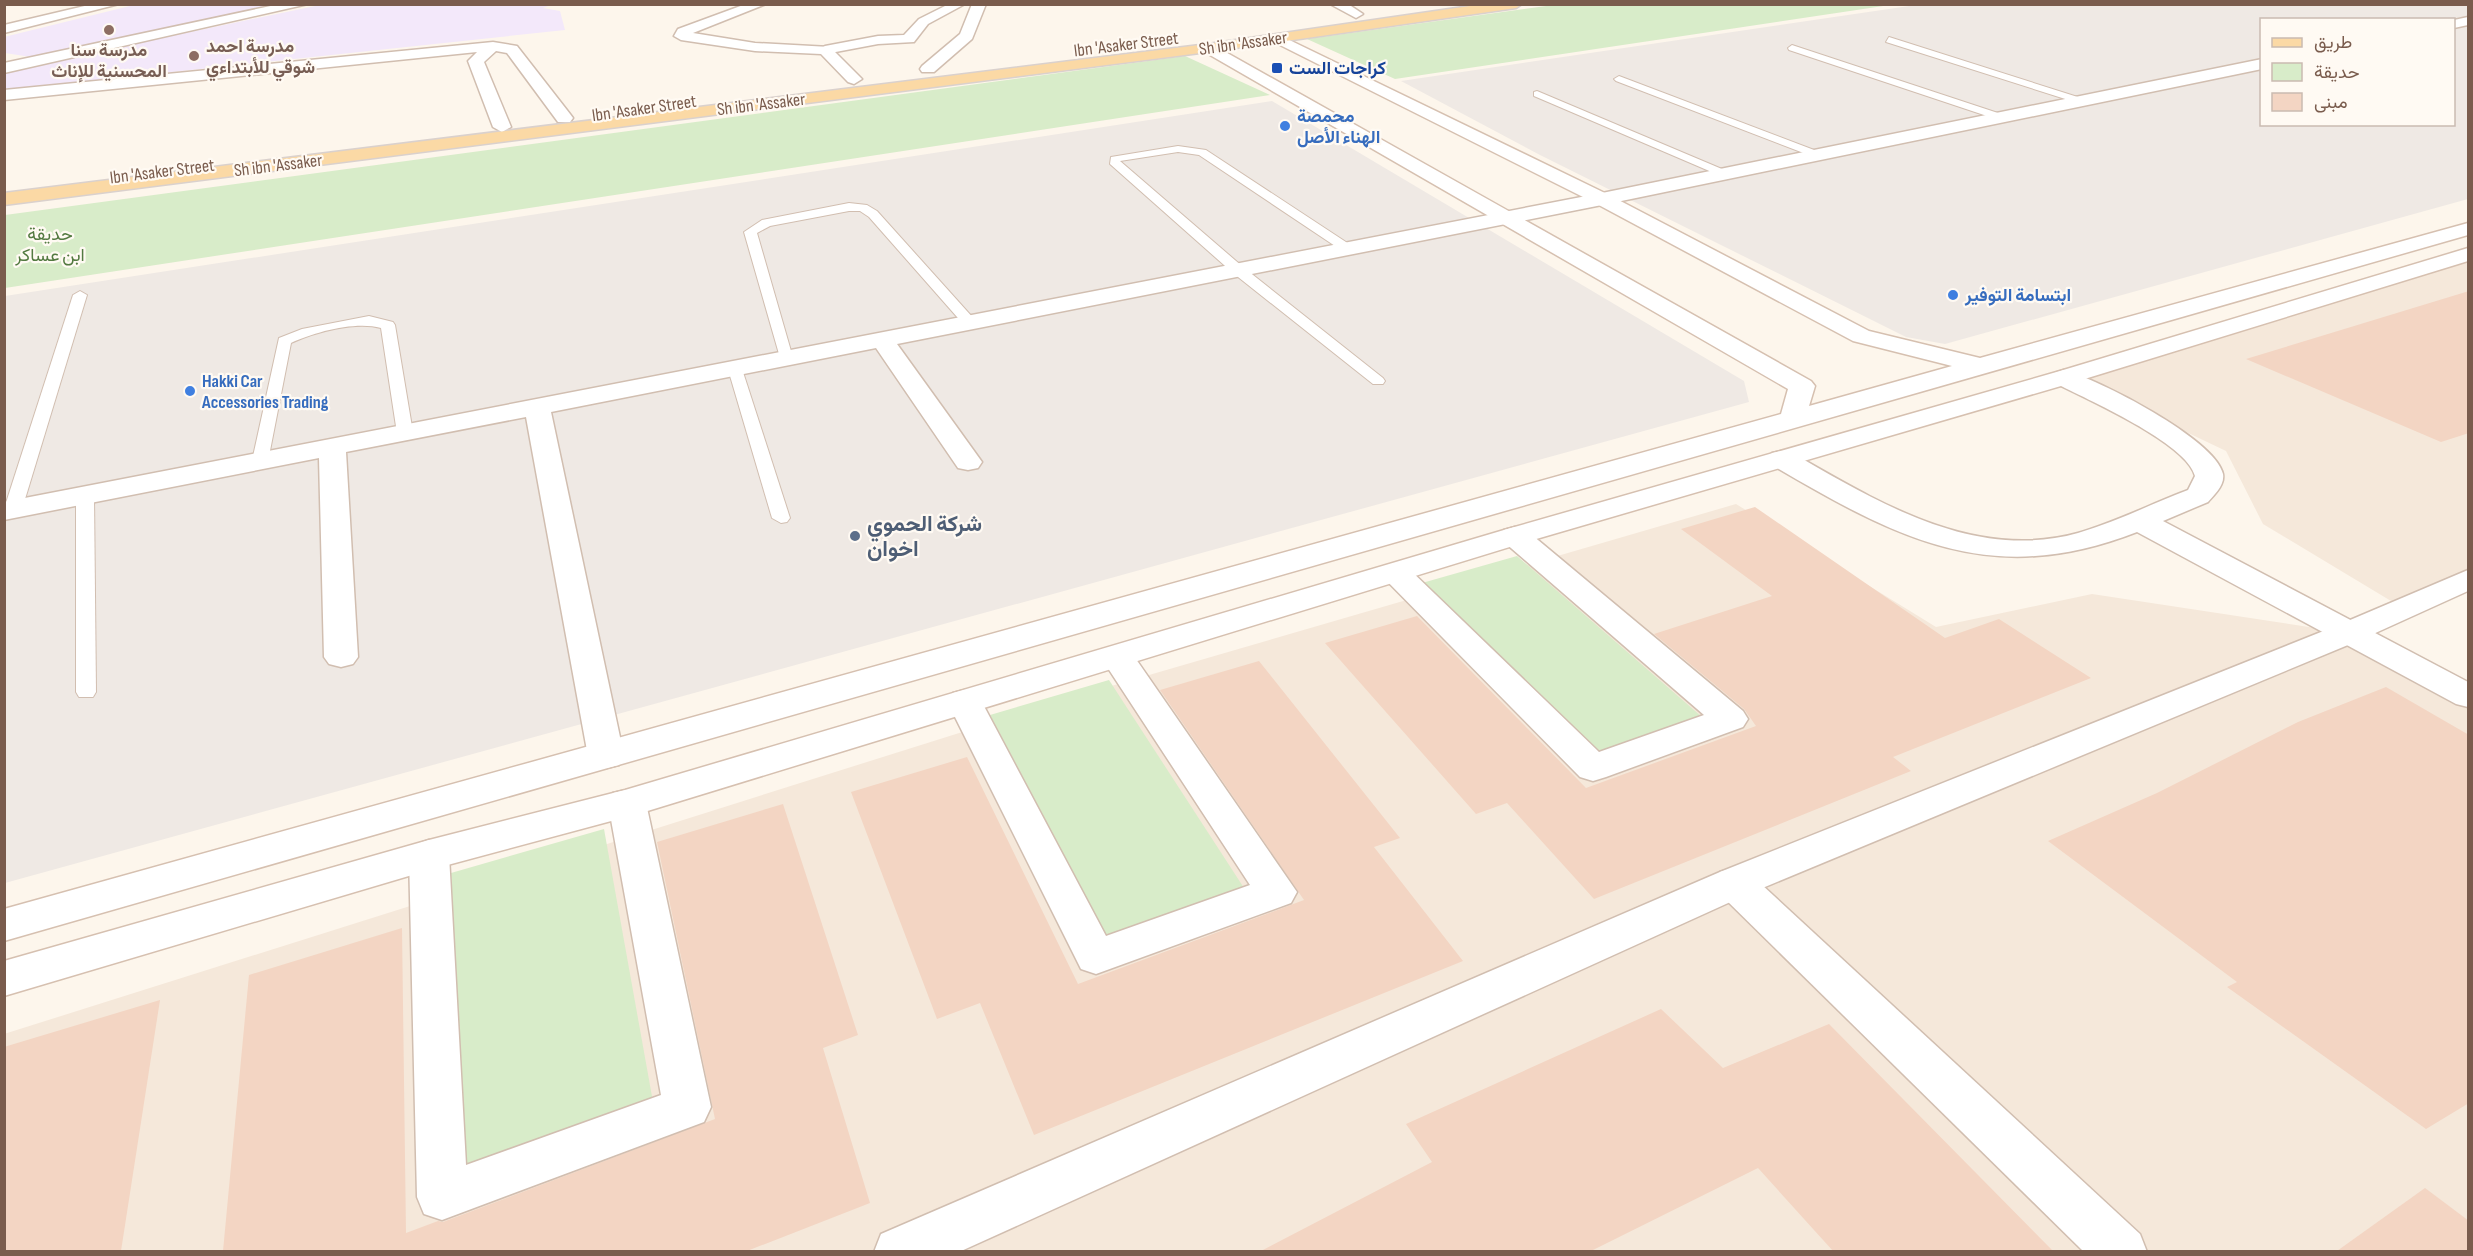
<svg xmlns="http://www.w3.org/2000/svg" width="2473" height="1256" viewBox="0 0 2473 1256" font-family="'Sofia Sans Condensed',Vazirmatn,sans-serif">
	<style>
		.residential { fill: #f5e8da }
		.industrial { fill: #efe9e4; fill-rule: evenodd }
		.education { fill: #f3e8fa }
		.green { fill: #d8ecc9 }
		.building { fill: #f3d5c3 }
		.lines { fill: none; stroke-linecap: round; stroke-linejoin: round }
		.service-casing { stroke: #d1beb0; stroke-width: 2 }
		.pedestrian-casing { stroke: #d1beb0; stroke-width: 3 }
		.minor-casing { stroke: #d1beb0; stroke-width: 3 }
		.tertiary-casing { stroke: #d1beb0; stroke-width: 3 }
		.secondary-casing { stroke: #d6c0b0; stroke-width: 3 }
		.primary-casing { stroke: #dad1cd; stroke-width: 3 }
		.service { fill: #fff; fill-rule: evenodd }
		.pedestrian { fill: #fff; fill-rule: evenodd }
		.minor { fill: #fff; fill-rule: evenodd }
		.tertiary { fill: #fff; fill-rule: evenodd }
		.secondary { fill: #fff; fill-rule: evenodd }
		.primary { fill: #fbd9a5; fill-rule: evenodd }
		.education-dot { fill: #8d6e63; stroke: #fffaf3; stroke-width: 2 }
		.transit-dot { fill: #1a4fb4; stroke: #fffaf3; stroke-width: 2 }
		.shop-dot { fill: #3f7fe0; stroke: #fffaf3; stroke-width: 2 }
		.service-dot { fill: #5c6f8a; stroke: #fffaf3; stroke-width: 2 }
		.labels { text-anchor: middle; stroke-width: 4.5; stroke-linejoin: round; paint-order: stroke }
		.far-street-label { font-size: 18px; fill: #7a5c4d; stroke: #fffaf3 }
		.far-education-label { font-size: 18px; font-weight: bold; fill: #785e54; stroke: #fffaf3; text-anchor: start }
		.far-transit-label { font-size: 18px; font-weight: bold; fill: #164399; stroke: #fffaf3; text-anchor: start }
		.far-shop-label { font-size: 18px; font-weight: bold; fill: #366cbe; stroke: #fffaf3; text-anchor: start }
		.far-park-label { font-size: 18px; fill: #537a41; stroke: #fffaf3 }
		.service-label { font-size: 22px; font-weight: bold; fill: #4e5e75; stroke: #fffaf3; text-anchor: start }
	</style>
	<rect width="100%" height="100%" fill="#fdf6ec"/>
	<!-- residential -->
	<g class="residential">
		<path d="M2468,254V579L2401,607L2263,524L2226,451L2069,376Z"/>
		<path d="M1736,504L1936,627L2092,594L2348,633L2468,696V1251H5L4,1034L1070,698Z"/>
	</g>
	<!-- industrial -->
	<g class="industrial">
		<path d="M1916,5H2468V199L1945,344L1906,337L1540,155L1401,81ZM2262,20H2454V124H2262Z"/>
		<path d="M1272,101L1744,381L1749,402L5,883V296Z"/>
	</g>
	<!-- education -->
	<g class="education">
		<path d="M134,5H286L31,57L5,53L4,37Z"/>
		<path d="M320,5H551L543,8L560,11L565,30L5,90L4,71Z"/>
	</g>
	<!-- green -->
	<g class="green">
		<path d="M1561,4H1890V5L1395,79L1307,39Z"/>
		<path d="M1185,56L1270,95L5,288V215Z"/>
		<path d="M1517,556L1702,717L1597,754L1422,583Z"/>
		<path d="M1109,680L1244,888L1108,938L990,715Z"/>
		<path d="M604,829L653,1102L466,1170L451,873Z"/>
	</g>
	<!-- building -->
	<g class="building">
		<path d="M2469,291V433L2441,442L2246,359Z"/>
		<path d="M1755,507L1945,638L1999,619L2091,678L1893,757L1911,771L1594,899L1507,803L1476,814L1325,643L1417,616L1586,788L1756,726L1744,709L1654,634L1772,596L1681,529Z"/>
		<path d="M1259,661L1400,838L1374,847L1463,961L1034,1135L980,1003L937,1019L851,792L967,757L1078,984L1304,900L1160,690Z"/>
		<path d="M2386,687L2469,735V1103L2426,1129L2227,987L2237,982L2048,841L2157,793L2298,722Z"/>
		<path d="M783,804L858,1035L823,1048L870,1203L747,1251H223L249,975L402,928L406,1233L438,1221L443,1222L715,1119L657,842Z"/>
		<path d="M160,1000L121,1251H4V1047Z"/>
		<path d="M1661,1009L1723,1068L1829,1024L2053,1251H1833L1758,1168L1591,1251H1261L1432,1162L1406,1124Z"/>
		<path d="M2425,1188L2469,1221V1251H2337Z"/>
	</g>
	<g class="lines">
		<!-- service casing -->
		<g class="service-casing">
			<g id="service">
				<path d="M1889,37L2084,99L2086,101L2078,103L1886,42Z"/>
				<path d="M1792,45L2004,115L2005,117L1996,119L1789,50L1788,48Z"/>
				<path d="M1619,76L1822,153L1823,155L1814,157L1616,81L1614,79Z"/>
				<path d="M1537,91L1729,172L1731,174L1721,176L1534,96V92Z"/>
				<path d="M1178,146L1206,150L1352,246V252H1344L1199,155L1178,152L1120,161L1243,267L1383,378L1385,381L1383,384H1373L1233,273L1110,164L1111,157Z"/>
				<path d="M849,203L867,205L877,211L975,320V326H965L869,217L860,211H849L770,226L757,233L793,358L786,362L781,361L744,232L762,220Z"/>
				<path d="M80,291L87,295L22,509L13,514L7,513L4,509L73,295Z"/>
				<path d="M369,316L393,322L395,325L413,433L411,436H399L397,433L381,328C355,321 315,332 291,343L268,461L260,466L254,464L252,461L279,338L302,329Z"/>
				<path d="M735,365L742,369L790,518L787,522L781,523L772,518L728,369Z"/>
				<path d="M85,490L94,495L96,692L93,697H79L76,692V495Z"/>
			</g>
		</g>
		<!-- pedestrian casing -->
		<g class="pedestrian-casing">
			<path id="pedestrian" d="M949,4H965L928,24L914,42L878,44L825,54L818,50L825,46L878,36L904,35L919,19Z"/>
		</g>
		<!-- minor casing -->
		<g class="minor-casing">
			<g id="minor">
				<path d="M93,4H119L4,33V25Z"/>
				<path d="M280,4H308L4,73V63Z"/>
				<path d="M746,4H766L693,33L755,43L830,47L862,79L854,84L848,82L821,54L755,51L681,40L674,36L678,29Z"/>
				<path d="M972,4H986L972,39L934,72H922L920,69L922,66L960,34Z"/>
				<path d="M1330,4H1348L1363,14L1356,18Z"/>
				<path d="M2468,17V25L2454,28V20Z"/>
				<path d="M493,42L517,46L570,114L573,118L570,122H558L507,53L496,51L484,62L511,127L502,132L493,127L468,61L477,52L4,100V90Z"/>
				<path d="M2262,59V69L1602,205L897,344L982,462L978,468L968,470L958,468L876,348L551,412L624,756L619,765L606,768L593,765L588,756L526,417L346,452L358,657L353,664L341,667L329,664L324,657L319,458L4,520V502L1602,193Z"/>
				<path d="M2064,370C2098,379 2215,439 2223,474C2225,485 2214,495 2208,502L2163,521L2468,682V707L2456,704L2137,532C1991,589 1898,539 1772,465L1768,459L1772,453L1782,451L1792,453C1878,502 1974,562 2078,533C2116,522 2151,504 2188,490L2195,476C2187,443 2086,399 2055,383L2051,378L2055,373Z"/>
				<path d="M1515,527L1526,530L1743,711L1748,719L1743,727L1606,777L1593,781L1580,777L1380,574L1385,567L1396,565L1407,567L1599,752L1704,715L1504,542L1500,536L1504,530Z"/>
				<path d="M1117,646L1129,649L1297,892L1291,903L1096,974L1081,969L947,701L953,693L965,690L977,693L1106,936L1250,885L1100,656L1105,649Z"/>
				<path d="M627,790L641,793L646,803L711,1107L704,1122L442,1220L424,1214L417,1197L409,855L415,845L429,840L443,845L449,855L466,1165L661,1095L608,803L613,793Z"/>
				<path d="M1734,868L1748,872L2140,1234L2147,1252H2084L1720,894L1714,883L1720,872Z"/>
			</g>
		</g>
		<!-- tertiary casing -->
		<g class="tertiary-casing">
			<path id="tertiary" d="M2468,570V591L2360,640L1748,894L959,1252H874L881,1234L1720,872L2336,626Z"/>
		</g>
		<!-- secondary casing -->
		<g class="secondary-casing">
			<g id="secondary">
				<path d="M1279,35L1609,195L1869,331L1980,358L2468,223V235L4,941V909L1781,414L1788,389L1203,51L1201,48L1203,45H1213L1811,381L1815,386L1809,406L1952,366L1853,341L1595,203L1274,42L1272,39Z"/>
				<path d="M2468,248V261L2078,381L1526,542L641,813L429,870L4,996V961L429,840L625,790L1504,530L2060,371Z"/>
			</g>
		</g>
		<!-- primary casing -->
		<g class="primary-casing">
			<path id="primary" d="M1484,4H1522L1516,8L1208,52L4,205V193L1208,44Z"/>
		</g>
		<!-- service -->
		<use href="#service" class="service"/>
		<!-- pedestrian -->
		<use href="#pedestrian" class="pedestrian"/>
		<!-- minor -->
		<use href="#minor" class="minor"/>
		<!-- tertiary -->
		<use href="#tertiary" class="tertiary"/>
		<!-- secondary -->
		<use href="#secondary" class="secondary"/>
		<!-- primary -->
		<use href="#primary" class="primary"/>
	</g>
	<!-- markers -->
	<g class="education-dot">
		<circle cx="109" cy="30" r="6"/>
		<circle cx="194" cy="56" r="6"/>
	</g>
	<rect class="transit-dot" x="1271" y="62" width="12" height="12" rx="3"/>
	<g class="shop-dot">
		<circle cx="1285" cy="126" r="6"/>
		<circle cx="1953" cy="295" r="6"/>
		<circle cx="190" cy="391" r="6"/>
	</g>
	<circle class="service-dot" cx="855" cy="536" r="6"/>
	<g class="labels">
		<!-- far-street labels -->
		<g class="far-street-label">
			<text transform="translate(1243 43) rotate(-8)" y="6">Sh ibn 'Assaker</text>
			<text transform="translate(1126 44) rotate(-7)" y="6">Ibn 'Asaker Street</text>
			<text transform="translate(761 104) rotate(-7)" y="6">Sh ibn 'Assaker</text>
			<text transform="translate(644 108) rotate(-8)" y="6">Ibn 'Asaker Street</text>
			<text transform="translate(278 165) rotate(-7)" y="6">Sh ibn 'Assaker</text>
			<text transform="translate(162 171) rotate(-7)" y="6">Ibn 'Asaker Street</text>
		</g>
		<!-- far-education labels -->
		<g class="far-education-label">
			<text x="206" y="52">مدرسة احمد<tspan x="206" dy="21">شوقي للأبتداءي</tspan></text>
			<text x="109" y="56" text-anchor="middle">مدرسة سنا<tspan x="109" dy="21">المحسنية للإناث</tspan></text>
		</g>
		<!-- far-transit labels -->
		<g class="far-transit-label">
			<text x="1289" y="74">كراجات الست</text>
		</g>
		<!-- far-shop labels -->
		<g class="far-shop-label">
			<text x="1297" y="122">محمصة<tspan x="1297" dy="21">الهناء الأصل</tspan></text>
			<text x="1965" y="301">ابتسامة التوفير</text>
			<text x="202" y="387">Hakki Car<tspan x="202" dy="21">Accessories Trading</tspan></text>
		</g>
		<!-- far-park labels -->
		<g class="far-park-label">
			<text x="50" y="240">حديقة<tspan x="50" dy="21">ابن عساكر</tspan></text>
		</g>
		<!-- service labels -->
		<g class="service-label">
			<text x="867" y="531">شركة الحموي<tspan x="867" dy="25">اخوان</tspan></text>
		</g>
	</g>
	<!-- border -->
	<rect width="2473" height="1256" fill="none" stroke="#7a5c4d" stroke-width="12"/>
	<!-- legend -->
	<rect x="2260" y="18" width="195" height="108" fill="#fffaf3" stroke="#cabbb1" stroke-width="1.5"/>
	<rect x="2272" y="38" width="30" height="9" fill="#fbd9a5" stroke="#cabbb1" stroke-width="1.5"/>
	<text x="2314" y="48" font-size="18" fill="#7a5c4d">طريق</text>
	<rect x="2272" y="63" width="30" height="18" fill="#d8ecc9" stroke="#cabbb1" stroke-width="1.5"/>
	<text x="2314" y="78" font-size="18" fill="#7a5c4d">حديقة</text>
	<rect x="2272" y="93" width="30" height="18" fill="#f3d5c3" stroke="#cabbb1" stroke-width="1.5"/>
	<text x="2314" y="108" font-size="18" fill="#7a5c4d">مبنى</text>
</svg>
